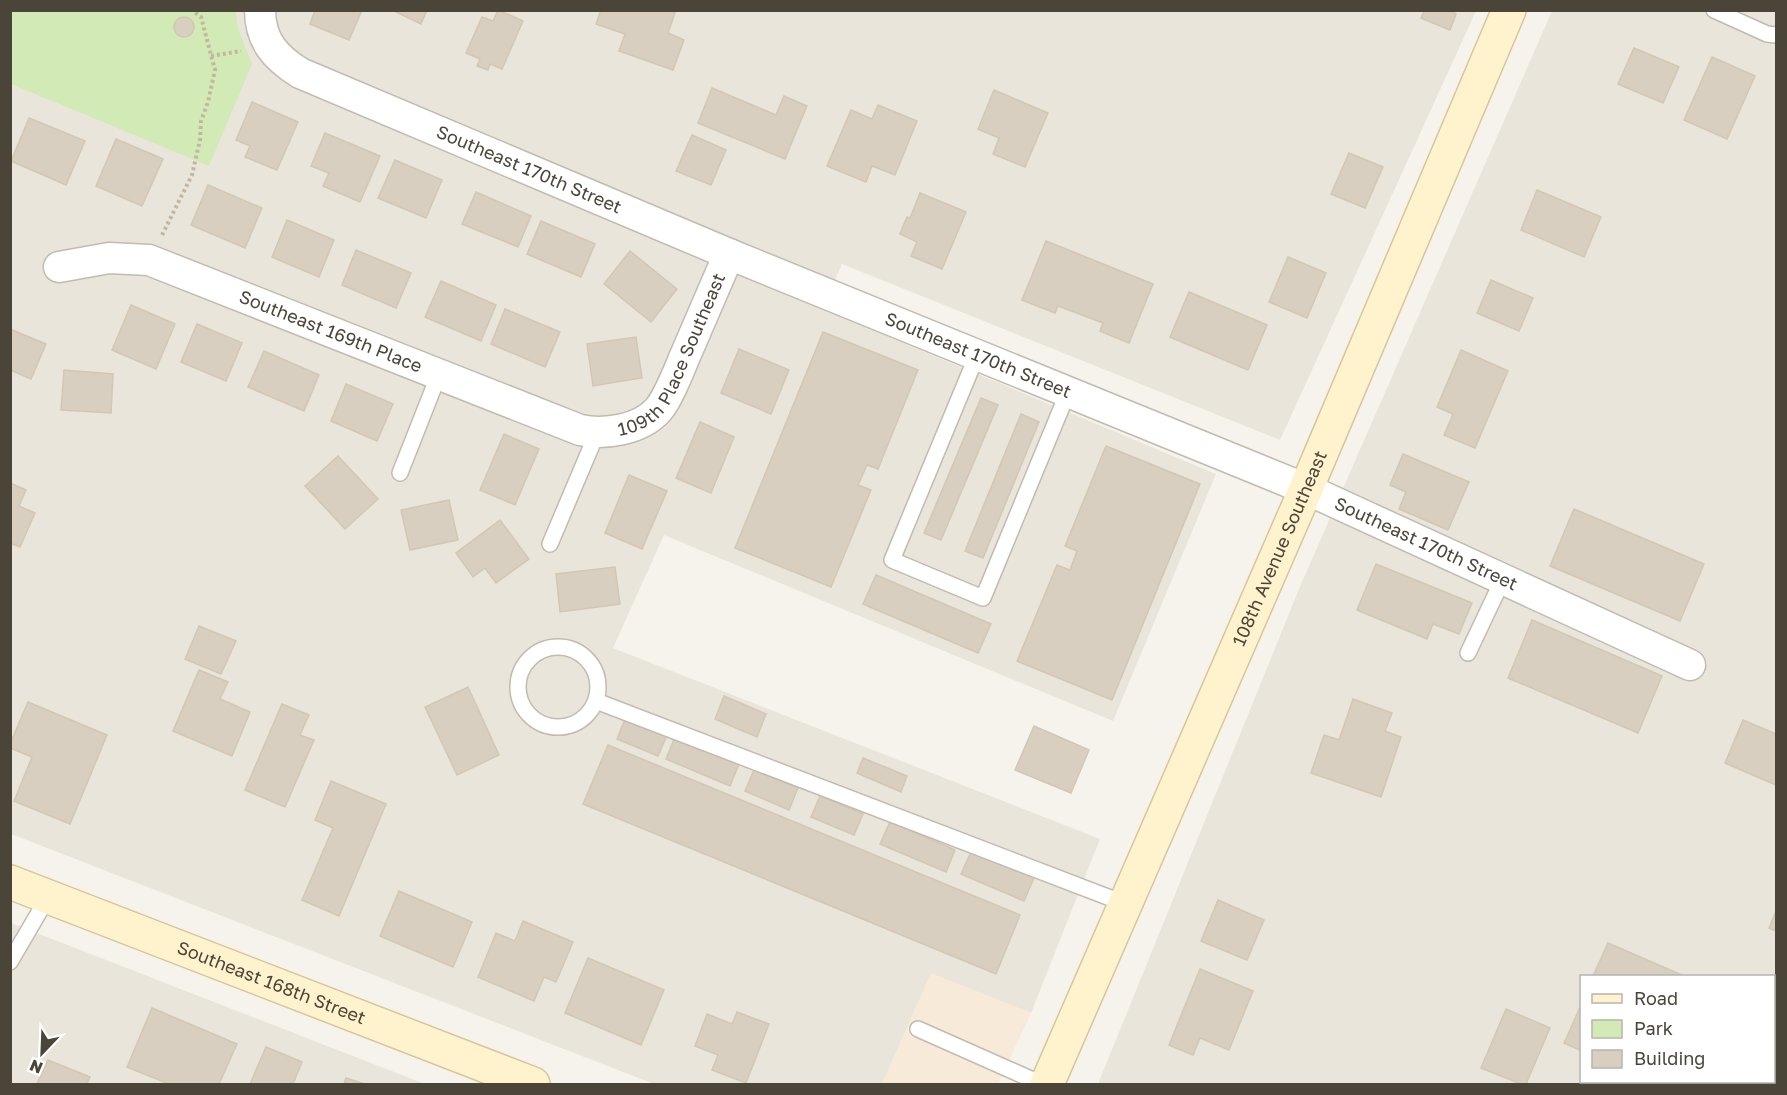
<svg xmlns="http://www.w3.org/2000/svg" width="1787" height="1095" viewBox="0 0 1787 1095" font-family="'Golos Text',sans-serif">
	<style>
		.residential { fill: #eae5da; fill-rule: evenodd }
		.commercial { fill: #f7ead8 }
		.green { fill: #d2eab5 }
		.building { fill: #d8cfc1; stroke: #d3c7b4; stroke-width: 1.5 }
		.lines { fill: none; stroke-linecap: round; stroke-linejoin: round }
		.lane-casing { stroke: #c2bbae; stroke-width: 18 }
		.street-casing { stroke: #c2bbae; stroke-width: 33 }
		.secondary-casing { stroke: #d6c79b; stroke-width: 36 }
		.path { stroke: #c4b79f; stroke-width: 4; stroke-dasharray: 3 3; stroke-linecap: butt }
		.lane { stroke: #fff; stroke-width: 15 }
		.street { stroke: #fff; stroke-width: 30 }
		.secondary { stroke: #fff3cd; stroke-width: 33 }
		.labels { text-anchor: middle; stroke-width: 5; stroke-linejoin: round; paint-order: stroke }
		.street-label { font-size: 18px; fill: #4b4439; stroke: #fff }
	</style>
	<rect width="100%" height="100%" fill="#f6f3ec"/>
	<!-- residential -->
	<g class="residential">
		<path d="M66,11H1476L1280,440L842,264L822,309L1216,474L1113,721L664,535L613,648L1100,839L1031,1013L931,974L882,1084H654L11,834L10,84L32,91Z"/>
		<path d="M1552,11H1776V1084H1098L1299,589ZM1582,976H1774V1082H1582Z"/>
		<path d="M11,923L425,1084H11Z"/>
	</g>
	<!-- commercial -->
	<path class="commercial" d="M931,973L1031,1013L998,1084H882Z"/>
	<!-- green -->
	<path class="green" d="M11,10L236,11L238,29L252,64L209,166L11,84Z"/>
	<!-- building -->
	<g class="building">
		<path d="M315,10H362L349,40L310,24Z"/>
		<path d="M392,10H427L421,24Z"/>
		<path d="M498,10L523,21L502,69L490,64L488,70L477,66L480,59L466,53L482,17L493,21Z"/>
		<path d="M601,10H668L675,13L668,33L684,40L673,70L619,51L625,34L596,24Z"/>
		<path d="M1422,10H1454L1453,12L1456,14L1450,30L1421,18L1424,11Z"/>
		<circle cx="184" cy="27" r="10"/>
		<path d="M1634,48L1679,67L1663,103L1618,84Z"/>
		<path d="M1712,57L1755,76L1727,139L1684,120Z"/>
		<path d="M712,88L776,115L784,96L807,106L785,159L698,123Z"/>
		<path d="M994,90L1048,113L1025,167L993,154L999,138L978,129Z"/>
		<path d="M252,102L298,122L277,170L245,157L250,146L236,140Z"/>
		<path d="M878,105L917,121L895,175L872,166L866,182L827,166L851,110L872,119Z"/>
		<path d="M29,118L85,141L66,185L11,161Z"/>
		<path d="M325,133L380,156L360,202L323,186L329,173L311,166Z"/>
		<path d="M692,135L726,150L711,185L676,171Z"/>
		<path d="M116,139L163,159L142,206L96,186Z"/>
		<path d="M1349,153L1383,167L1365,208L1331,194Z"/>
		<path d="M395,160L442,180L426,218L378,198Z"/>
		<path d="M208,185L262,208L245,248L191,225Z"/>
		<path d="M1537,190L1601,217L1584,257L1521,230Z"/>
		<path d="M476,192L531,216L518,247L462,224Z"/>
		<path d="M920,193L966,212L942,269L911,256L917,242L900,234L907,217L910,218Z"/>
		<path d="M287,220L334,240L319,277L272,257Z"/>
		<path d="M541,221L595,244L581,277L527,254Z"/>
		<path d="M1046,241L1153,284L1129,343L1100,331L1103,323L1058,306L1055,313L1022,300Z"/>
		<path d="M356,250L411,273L396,308L342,285Z"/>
		<path d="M630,251L677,289L651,322L604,284Z"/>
		<path d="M1288,257L1326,273L1307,318L1269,302Z"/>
		<path d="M1491,280L1533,298L1519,331L1477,313Z"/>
		<path d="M441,281L496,305L481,341L425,317Z"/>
		<path d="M1189,292L1267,325L1248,370L1170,337Z"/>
		<path d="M131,305L175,324L156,369L112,350Z"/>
		<path d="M505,309L560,332L545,367L491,344Z"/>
		<path d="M197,324L242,343L226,381L181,362Z"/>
		<path d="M10,329L46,344L31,379L10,370Z"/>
		<path d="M823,332L918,370L878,469L867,465L858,485L871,490L831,587L735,548Z"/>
		<path d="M636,337L642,378L593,386L587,344Z"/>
		<path d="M739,349L789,370L771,414L721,393Z"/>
		<path d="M1461,350L1508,371L1475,448L1444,435L1453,414L1437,407Z"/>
		<path d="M264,351L319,375L304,411L248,387Z"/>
		<path d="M64,370L113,374L111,413L61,410Z"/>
		<path d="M346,384L393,404L377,441L331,421Z"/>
		<path d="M981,398L998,405L941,540L924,533Z"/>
		<path d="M1021,414L1039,422L983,558L965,551Z"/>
		<path d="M700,422L734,437L711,493L676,478Z"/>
		<path d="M504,434L539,449L515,505L480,490Z"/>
		<path d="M1106,446L1200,484L1112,700L1017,661L1057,565L1070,570L1077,551L1065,546Z"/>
		<path d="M1403,454L1469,482L1448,530L1399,509L1406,492L1390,485Z"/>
		<path d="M338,456L378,499L345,529L305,486Z"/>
		<path d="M629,475L667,491L642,549L605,533Z"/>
		<path d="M10,483L26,490L19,506L35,513L20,547L10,543Z"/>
		<path d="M449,500L458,540L410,550L401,510Z"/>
		<path d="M1574,509L1704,564L1680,621L1550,566Z"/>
		<path d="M500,520L529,559L496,583L485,568L473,577L456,553Z"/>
		<path d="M1376,564L1472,603L1459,634L1433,624L1427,639L1357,610Z"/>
		<path d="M615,567L620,604L560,612L556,574Z"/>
		<path d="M876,575L991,624L978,653L863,604Z"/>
		<path d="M1532,620L1662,676L1638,733L1508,678Z"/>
		<path d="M199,626L236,641L221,674L185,659Z"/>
		<path d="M199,670L228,682L220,699L250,712L232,756L173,731Z"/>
		<path d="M468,687L499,755L457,775L425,707Z"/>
		<path d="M724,696L766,714L757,737L715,719Z"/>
		<path d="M1353,699L1392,713L1385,731L1401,737L1381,797L1311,773L1324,735L1339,740Z"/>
		<path d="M28,702L107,735L70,824L14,801L32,757L10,748V744Z"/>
		<path d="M282,704L309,715L300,735L314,740L285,807L245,790Z"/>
		<path d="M625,719L667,735L658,756L617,739Z"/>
		<path d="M1743,720L1776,734V785L1725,763Z"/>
		<path d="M1034,726L1089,750L1071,793L1015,770Z"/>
		<path d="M675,737L739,764L730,786L666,759Z"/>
		<path d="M608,745L1020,915L996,974L583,804Z"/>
		<path d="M863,758L907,776L901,792L857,773Z"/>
		<path d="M754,770L798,788L789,810L745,791Z"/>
		<path d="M331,781L386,804L339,916L302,900L333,828L315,820Z"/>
		<path d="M820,796L863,814L854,835L811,817Z"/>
		<path d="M890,822L955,850L946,872L880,844Z"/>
		<path d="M971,852L1034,878L1024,901L961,874Z"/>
		<path d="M399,891L472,922L453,967L380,936Z"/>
		<path d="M1218,900L1264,920L1247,960L1201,941Z"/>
		<path d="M1776,911V931L1769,928Z"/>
		<path d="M523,921L573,942L556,982L544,977L534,1001L478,977L496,933L515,941Z"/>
		<path d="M1608,943L1684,976H1593Z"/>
		<path d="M588,958L664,990L641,1045L565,1013Z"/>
		<path d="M1200,969L1253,991L1229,1050L1200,1038L1193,1055L1169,1045Z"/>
		<path d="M1582,1003V1051L1564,1043Z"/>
		<path d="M152,1008L237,1044L219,1084H169L127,1067Z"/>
		<path d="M1506,1009L1550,1028L1526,1084H1521L1481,1068Z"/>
		<path d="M737,1012L769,1024L746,1083L712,1070L718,1055L695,1046L707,1014L732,1024Z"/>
		<path d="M266,1047L302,1062L293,1084H250Z"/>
		<path d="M48,1060L90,1077L87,1084H37Z"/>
		<path d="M346,1078L365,1084H344Z"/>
	</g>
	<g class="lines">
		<!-- lane casing -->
		<g class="lane-casing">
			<g id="lane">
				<path d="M1714,10L1767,34L1776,35"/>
				<path d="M977,355L892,560L983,598L1068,392"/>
				<path d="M400,473L439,374"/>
				<path d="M550,544L597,433"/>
				<circle cx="558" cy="687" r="40"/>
				<path d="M1468,653L1503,579"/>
				<path d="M596,701L1126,904"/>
				<path d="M10,962L48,897"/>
				<path d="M918,1029L1042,1084"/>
				<path d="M1774,1039L1776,1041"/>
			</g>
		</g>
		<!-- street casing -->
		<g class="street-casing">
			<g id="street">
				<path id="s1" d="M260,10C260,41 276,58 300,73L729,254L1306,489L1690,665"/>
				<path id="s2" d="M59,267L109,258L149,260L580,430C605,435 640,430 658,410C668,399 679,370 685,356C700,322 714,288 729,254"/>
			</g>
		</g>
		<!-- secondary casing -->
		<g class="secondary-casing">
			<g id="secondary">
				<path id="s3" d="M10,882L533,1084"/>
				<path id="s4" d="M1047,1084L1306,489L1509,10"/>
			</g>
		</g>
		<!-- path -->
		<g class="path">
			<path d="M211,56L241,51"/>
			<path d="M162,235L192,175L200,140L201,121L208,102L215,70L201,17L192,10"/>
		</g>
		<!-- lane -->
		<use href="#lane" class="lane"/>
		<!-- street -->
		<use href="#street" class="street"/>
		<!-- secondary -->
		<use href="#secondary" class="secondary"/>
	</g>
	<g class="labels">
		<!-- street labels -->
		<g class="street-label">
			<text dy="6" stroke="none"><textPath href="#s1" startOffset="327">Southeast 170th Street</textPath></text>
			<text dy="6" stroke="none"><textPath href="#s2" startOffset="286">Southeast 169th Place</textPath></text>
			<text dy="6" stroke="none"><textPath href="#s2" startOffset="690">109th Place Southeast</textPath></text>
			<text dy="6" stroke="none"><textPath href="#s1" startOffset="813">Southeast 170th Street</textPath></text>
			<text dy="6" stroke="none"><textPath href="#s1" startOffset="1299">Southeast 170th Street</textPath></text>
			<text dy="6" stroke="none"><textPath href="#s4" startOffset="584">108th Avenue Southeast</textPath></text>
			<text dy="6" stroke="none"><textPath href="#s3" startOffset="280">Southeast 168th Street</textPath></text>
		</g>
	</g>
	<!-- border -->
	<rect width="1787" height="1095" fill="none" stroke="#4b4439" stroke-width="24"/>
	<!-- legend -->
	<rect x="1580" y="975" width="195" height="108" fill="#ffffff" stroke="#b7b4b0" stroke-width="1.5"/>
	<rect x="1592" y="994" width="30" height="9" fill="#fff3cd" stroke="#b7b4b0" stroke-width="1.5"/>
	<text x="1634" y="1005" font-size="18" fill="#4b4439">Road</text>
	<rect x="1592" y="1020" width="30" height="18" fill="#d2eab5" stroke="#b7b4b0" stroke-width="1.5"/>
	<text x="1634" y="1035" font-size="18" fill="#4b4439">Park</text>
	<rect x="1592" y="1050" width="30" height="18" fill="#d8cfc1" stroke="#b7b4b0" stroke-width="1.5"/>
	<text x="1634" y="1065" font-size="18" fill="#4b4439">Building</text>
	<!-- north arrow -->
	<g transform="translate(42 1053) rotate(203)" stroke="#ffffff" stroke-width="4.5" paint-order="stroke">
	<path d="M0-4.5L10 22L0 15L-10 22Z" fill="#4b4439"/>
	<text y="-9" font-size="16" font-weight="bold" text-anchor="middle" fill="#4b4439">N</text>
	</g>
</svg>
